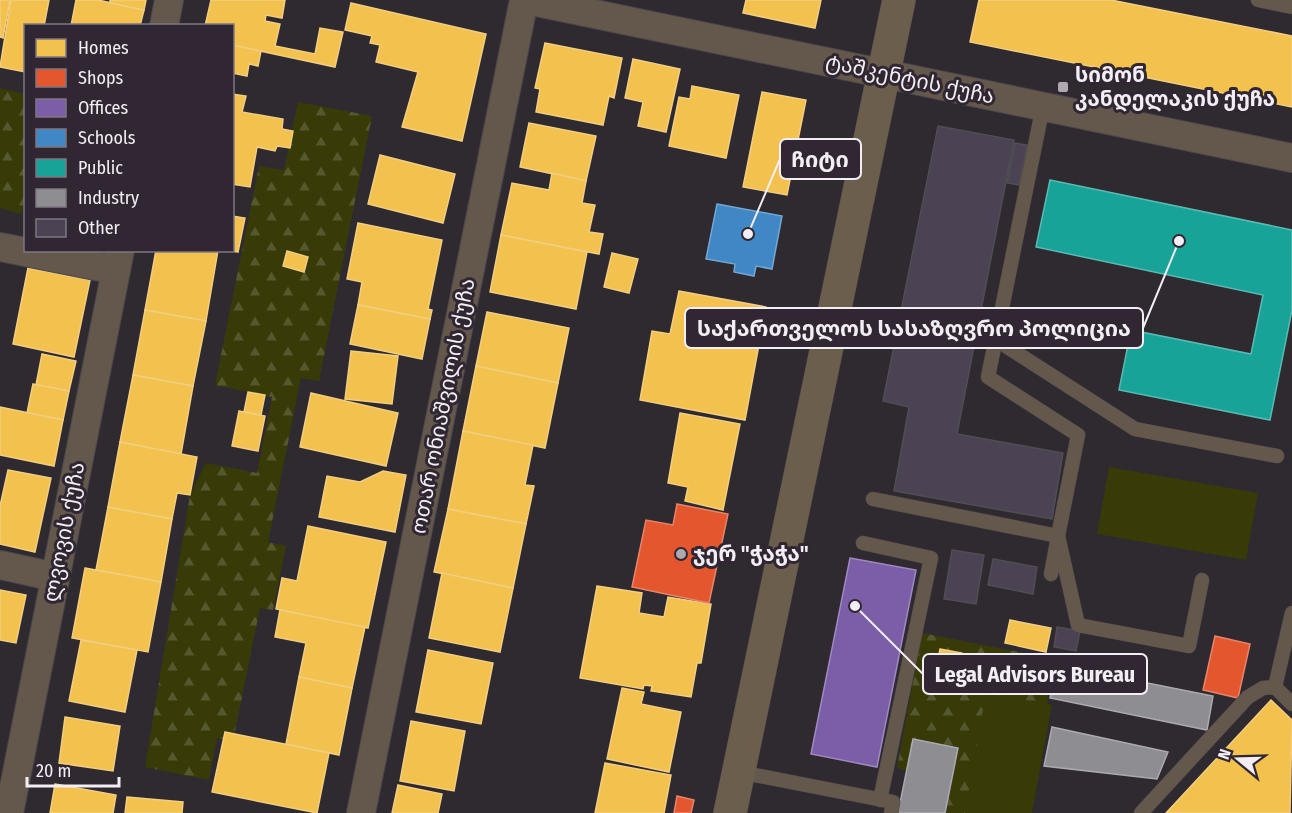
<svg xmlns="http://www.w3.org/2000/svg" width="1292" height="813" viewBox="0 0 1292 813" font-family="'Fira Sans Condensed','Noto Sans Georgian',sans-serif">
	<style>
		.forest { fill: url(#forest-firs) }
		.pitch { fill: #383a08 }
		.homes { fill: #f2c14e; stroke: #f2ce80; stroke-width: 1.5 }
		.shops { fill: #e4572e; stroke: #e8846a; stroke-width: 1.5 }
		.offices { fill: #7b5ea7; stroke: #9f89bf; stroke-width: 1.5 }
		.schools { fill: #3f88c5; stroke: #75a7d4; stroke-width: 1.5 }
		.public { fill: #17a398; stroke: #59bab4; stroke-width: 1.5 }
		.industry { fill: #8d8d92; stroke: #acaab0; stroke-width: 1.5 }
		.building { fill: #4b4253; stroke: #514e53; stroke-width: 1.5 }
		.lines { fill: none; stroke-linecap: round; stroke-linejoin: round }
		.lane-casing { stroke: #4a464b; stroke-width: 15 }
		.street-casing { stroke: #4a464b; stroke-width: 30 }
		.secondary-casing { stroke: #4a464b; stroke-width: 34 }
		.lane { stroke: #64584c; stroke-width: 14 }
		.street { stroke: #64584c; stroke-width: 28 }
		.secondary { stroke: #6c5e4d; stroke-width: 33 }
		.poi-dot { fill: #aea9b1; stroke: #302733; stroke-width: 2 }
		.labels { text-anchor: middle; stroke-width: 6; stroke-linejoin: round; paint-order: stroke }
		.poi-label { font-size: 21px; font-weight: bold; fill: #f3eef6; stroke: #302733; text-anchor: start }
		.street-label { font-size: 21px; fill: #f3eef6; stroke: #302733 }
		.leader { fill: none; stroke: #f3eef6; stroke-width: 2 }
		.callout-dot { fill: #f3eef6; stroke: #302733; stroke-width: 2 }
		.callout { fill: #302733; stroke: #f3eef6; stroke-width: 2 }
		.callout-label { font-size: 22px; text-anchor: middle; font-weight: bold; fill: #f3eef6 }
	</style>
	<defs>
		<pattern id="forest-firs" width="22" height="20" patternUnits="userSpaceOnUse" patternTransform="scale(1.5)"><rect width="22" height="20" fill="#383a08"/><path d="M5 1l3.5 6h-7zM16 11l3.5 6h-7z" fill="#55572d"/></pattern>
	</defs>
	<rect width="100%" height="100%" fill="#2f2a30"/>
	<!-- forest -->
	<g class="forest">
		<path d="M0,88L25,94L26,193L21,214L0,208Z"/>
		<path d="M298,102L372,116L319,381L301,378L268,542L286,546L273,610L260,608L233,741L217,738L209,780L145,767L190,495L206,463L257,473L272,397L215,385L259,166L284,170Z"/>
		<path d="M922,633L1055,659L1047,701L1050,708L1031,813H946L952,781L897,768Z"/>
	</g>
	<!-- pitch -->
	<g class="pitch">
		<path d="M1109,467L1258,493L1246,560L1097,534Z"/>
		<path d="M986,693L1052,705L1032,813H965Z"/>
	</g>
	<!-- homes -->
	<g class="homes">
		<path d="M0,0H10L3,38L0,37Z"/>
		<path d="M11,0H49L44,26H26V72L0,67Z"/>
		<path d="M76,0H98L144,10L140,26H71Z"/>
		<path d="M110,0H146L144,10L110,3Z"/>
		<path d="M211,0H285L282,18L266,15L265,21L280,24L275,46L315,54L320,28L343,32L335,67L232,45V26H205Z"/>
		<path d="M746,0H821L815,28L743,13Z"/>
		<path d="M979,0H1111L1292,36V107L970,42Z"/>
		<path d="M351,3L486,34L462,141L402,127L418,72L376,62L380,45L370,43L372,36L345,30Z"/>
		<path d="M545,43L622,58L614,98L609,96L603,125L536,112L540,89L535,88Z"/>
		<path d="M232,45L261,51L258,66L249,64L247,76L232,73Z"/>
		<path d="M633,59L680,69L666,132L638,126L643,102L625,98Z"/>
		<path d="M692,86L739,95L726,158L669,146L679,97L690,99Z"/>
		<path d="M762,92L806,100L787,195L743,187Z"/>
		<path d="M232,94L246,96L242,112L283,119L282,129L293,131L290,148L277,146L275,151L257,147L250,187L232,184Z"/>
		<path d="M529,123L596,136L586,181L520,167Z"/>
		<path d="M380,155L455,174L443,223L368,204Z"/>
		<path d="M552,173L586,181L582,203L595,205L589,232L603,234L599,254L501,235L512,183L549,190Z"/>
		<path d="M232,216L245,218L238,252L228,250H232Z"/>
		<path d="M358,223L442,240L428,309L432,310L430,319L358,305L362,282L347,279Z"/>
		<path d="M501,235L587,252L576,309L490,292Z"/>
		<path d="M156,250H218L206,321L145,310Z"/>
		<path d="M287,251L308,257L304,272L283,266Z"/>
		<path d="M612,253L638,259L629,293L604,287Z"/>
		<path d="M28,268L90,280L74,357L13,344Z"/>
		<path d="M679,291L766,307L745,420L640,400L652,331L670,334Z"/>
		<path d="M358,305L430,319L422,359L350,344Z"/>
		<path d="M145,310L206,321L193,386L133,375Z"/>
		<path d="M487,312L569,328L558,383L476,366Z"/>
		<path d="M351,351L398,356L392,404L345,399Z"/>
		<path d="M42,354L76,361L69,391L36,385Z"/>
		<path d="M476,366L558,383L545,448L463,431Z"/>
		<path d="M133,375L193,386L181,454L120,442Z"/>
		<path d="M33,384L69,391L63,420L27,413Z"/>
		<path d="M248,392L265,395L261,415L244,412Z"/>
		<path d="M311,393L398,413L386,466L300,447Z"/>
		<path d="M0,407L63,420L54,466L0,455Z"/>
		<path d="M239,411L265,416L258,451L232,446Z"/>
		<path d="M680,413L740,424L723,510L685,501L688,487L668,483Z"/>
		<path d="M463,431L533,445L525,485L534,486L526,524L448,509Z"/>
		<path d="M120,442L197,457L190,495L177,493L172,519L108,507Z"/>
		<path d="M8,470L51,478L35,552L0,544V506Z"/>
		<path d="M383,471L406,475L395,532L319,517L327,476L360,482Z"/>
		<path d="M108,507L172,519L161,582L96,570Z"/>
		<path d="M448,509L526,524L513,588L434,572Z"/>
		<path d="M308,526L386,542L368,628L276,609L282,578L297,581Z"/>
		<path d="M85,568L161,582L148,652L72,638Z"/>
		<path d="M442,573L513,588L500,652L429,638Z"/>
		<path d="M597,586L642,593L639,613L664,617L668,597L711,604L701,663H697L691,697L651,691L652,686L644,685L643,689L580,678Z"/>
		<path d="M0,590L26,595L16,643L0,640Z"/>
		<path d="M280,610L365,627L352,688L299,677L306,643L275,637Z"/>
		<path d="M1010,620L1051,628L1046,652L1005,643Z"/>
		<path d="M81,640L137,650L125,712L69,701Z"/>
		<path d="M940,649L962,653L960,669L937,665Z"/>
		<path d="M428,650L493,663L481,724L416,712Z"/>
		<path d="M299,677L352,688L339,755L286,744Z"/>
		<path d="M622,688L644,692L641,704L681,712L669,772L607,759Z"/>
		<path d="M1271,700L1292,720L1290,813H1166Z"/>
		<path d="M65,717L120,726L113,771L59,763Z"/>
		<path d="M411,721L465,731L454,791L400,781Z"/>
		<path d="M225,732L329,753L317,813L212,792Z"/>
		<path d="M605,763L671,775L664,813H595Z"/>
		<path d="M55,784L116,795L113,813H50Z"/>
		<path d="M398,785L442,794L438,813H392Z"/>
		<path d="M127,797L183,802L182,813H125Z"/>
	</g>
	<!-- shops -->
	<g class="shops">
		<path d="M677,504L728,514L709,603L632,587L646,520L673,525Z"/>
		<path d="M1215,636L1250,644L1238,698L1203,690Z"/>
		<path d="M677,796L694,800L691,813H674Z"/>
	</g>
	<!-- offices -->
	<path class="offices" d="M850,558L916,570L877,767L811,754Z"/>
	<!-- schools -->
	<path class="schools" d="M717,204L782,216L772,269L756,266L754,276L734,272L735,264L706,259Z"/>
	<!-- public -->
	<path class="public" d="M1050,180L1292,230V310L1270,420L1119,390L1131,330L1251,354L1263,295L1036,247Z"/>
	<!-- industry -->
	<g class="industry">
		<path d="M1057,665L1213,696L1207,730L1050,698Z"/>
		<path d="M1052,727L1168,752L1157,779L1044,766Z"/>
		<path d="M913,739L958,748L945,813H898Z"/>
	</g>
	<!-- building -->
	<g class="building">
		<path d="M938,126L1014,140L957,434L1063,453L1052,519L894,491L909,407L883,401Z"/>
		<path d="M1015,143L1027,145L1019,185L1007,183Z"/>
		<path d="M952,550L984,555L976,604L944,599Z"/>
		<path d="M993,559L1037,567L1033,594L988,585Z"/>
		<path d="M1057,627L1080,631L1076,651L1054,647Z"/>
	</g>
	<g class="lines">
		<!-- lane casing -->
		<g class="lane-casing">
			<g id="lane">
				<path d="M1258,0L1292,7"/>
				<path d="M1043,106L988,377L1078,435L1058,536L1078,625L1189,646L1202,580"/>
				<path d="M995,339L1135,429L1277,456"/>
				<path d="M873,499L1058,536L1051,574"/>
				<path d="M863,543L931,558L880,800"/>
				<path d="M1275,687L1292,613"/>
				<path d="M739,772L893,802L891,813"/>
				<path d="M1141,813L1248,697L1263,688L1275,687L1292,704"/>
			</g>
		</g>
		<!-- street casing -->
		<g class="street-casing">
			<g id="street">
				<path d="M527,0L1292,158"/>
				<path d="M164,26L169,0"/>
				<path d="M0,247L116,270"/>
				<path d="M0,565L55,577"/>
				<path d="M9,813L120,250"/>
				<path d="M361,813L524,0"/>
			</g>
		</g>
		<!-- secondary casing -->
		<g class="secondary-casing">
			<path id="secondary" d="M730,813L899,0"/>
		</g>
		<!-- lane -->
		<use href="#lane" class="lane"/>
		<!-- street -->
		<use href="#street" class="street"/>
		<!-- secondary -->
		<use href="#secondary" class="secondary"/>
	</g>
	<!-- markers -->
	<g class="poi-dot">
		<rect x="1057" y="81" width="12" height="12" rx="3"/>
		<circle cx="681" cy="554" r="6"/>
	</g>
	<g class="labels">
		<!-- poi labels -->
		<g class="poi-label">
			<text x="1075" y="82">სიმონ<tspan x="1075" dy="24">კანდელაკის ქუჩა</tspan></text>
			<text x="693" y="561">ჯერ "ჭაჭა"</text>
		</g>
		<!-- street labels -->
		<g class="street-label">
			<text transform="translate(910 79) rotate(12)" y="7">ტაშკენტის ქუჩა</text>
			<text transform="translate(443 406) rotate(-79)" y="7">ოთარ ონიაშვილის ქუჩა</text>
			<text transform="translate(64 532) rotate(-79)" y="7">ლვოვის ქუჩა</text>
		</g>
	</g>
	<!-- callouts -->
	<path class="leader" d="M748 234L780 159M1179 241L1143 328M855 606L923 674"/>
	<g class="callout-dot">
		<circle cx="748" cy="234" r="6"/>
		<circle cx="1179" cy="241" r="6"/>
		<circle cx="855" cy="606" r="6"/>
	</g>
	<g class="callout">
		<rect x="780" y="139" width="81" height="40" rx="6"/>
		<rect x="685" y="308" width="458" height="40" rx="6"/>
		<rect x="923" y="654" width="224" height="40" rx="6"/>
	</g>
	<g class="callout-label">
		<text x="820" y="167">ჩიტი</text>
		<text x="914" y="336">საქართველოს სასაზღვრო პოლიცია</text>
		<text x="1035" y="682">Legal Advisors Bureau</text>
	</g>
	<!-- legend -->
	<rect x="24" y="24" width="210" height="228" fill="#302733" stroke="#7e7781" stroke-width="1.5"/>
	<rect x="36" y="39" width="30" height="18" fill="#f2c14e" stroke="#7e7781" stroke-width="1.5"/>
	<text x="78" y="54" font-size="18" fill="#f3eef6">Homes</text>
	<rect x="36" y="69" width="30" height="18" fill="#e4572e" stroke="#7e7781" stroke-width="1.5"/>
	<text x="78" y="84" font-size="18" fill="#f3eef6">Shops</text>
	<rect x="36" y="99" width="30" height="18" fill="#7b5ea7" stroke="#7e7781" stroke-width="1.5"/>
	<text x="78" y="114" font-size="18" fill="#f3eef6">Offices</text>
	<rect x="36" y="129" width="30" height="18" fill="#3f88c5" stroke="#7e7781" stroke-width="1.5"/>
	<text x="78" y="144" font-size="18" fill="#f3eef6">Schools</text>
	<rect x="36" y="159" width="30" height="18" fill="#17a398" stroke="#7e7781" stroke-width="1.5"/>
	<text x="78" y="174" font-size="18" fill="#f3eef6">Public</text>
	<rect x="36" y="189" width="30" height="18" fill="#8d8d92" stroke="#7e7781" stroke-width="1.5"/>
	<text x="78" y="204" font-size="18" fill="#f3eef6">Industry</text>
	<rect x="36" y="219" width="30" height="18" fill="#4b4253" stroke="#7e7781" stroke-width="1.5"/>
	<text x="78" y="234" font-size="18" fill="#f3eef6">Other</text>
	<!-- north arrow -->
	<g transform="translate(1238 759) rotate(289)" stroke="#302733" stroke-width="4.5" paint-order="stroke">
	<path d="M0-4.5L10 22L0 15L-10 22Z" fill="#f3eef6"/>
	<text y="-9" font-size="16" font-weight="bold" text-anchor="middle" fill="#f3eef6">N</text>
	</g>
	<!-- scale -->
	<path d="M27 777v9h92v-9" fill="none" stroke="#f3eef6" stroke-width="3"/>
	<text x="36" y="777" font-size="18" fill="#f3eef6" stroke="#302733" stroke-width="4.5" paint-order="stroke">20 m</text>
</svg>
